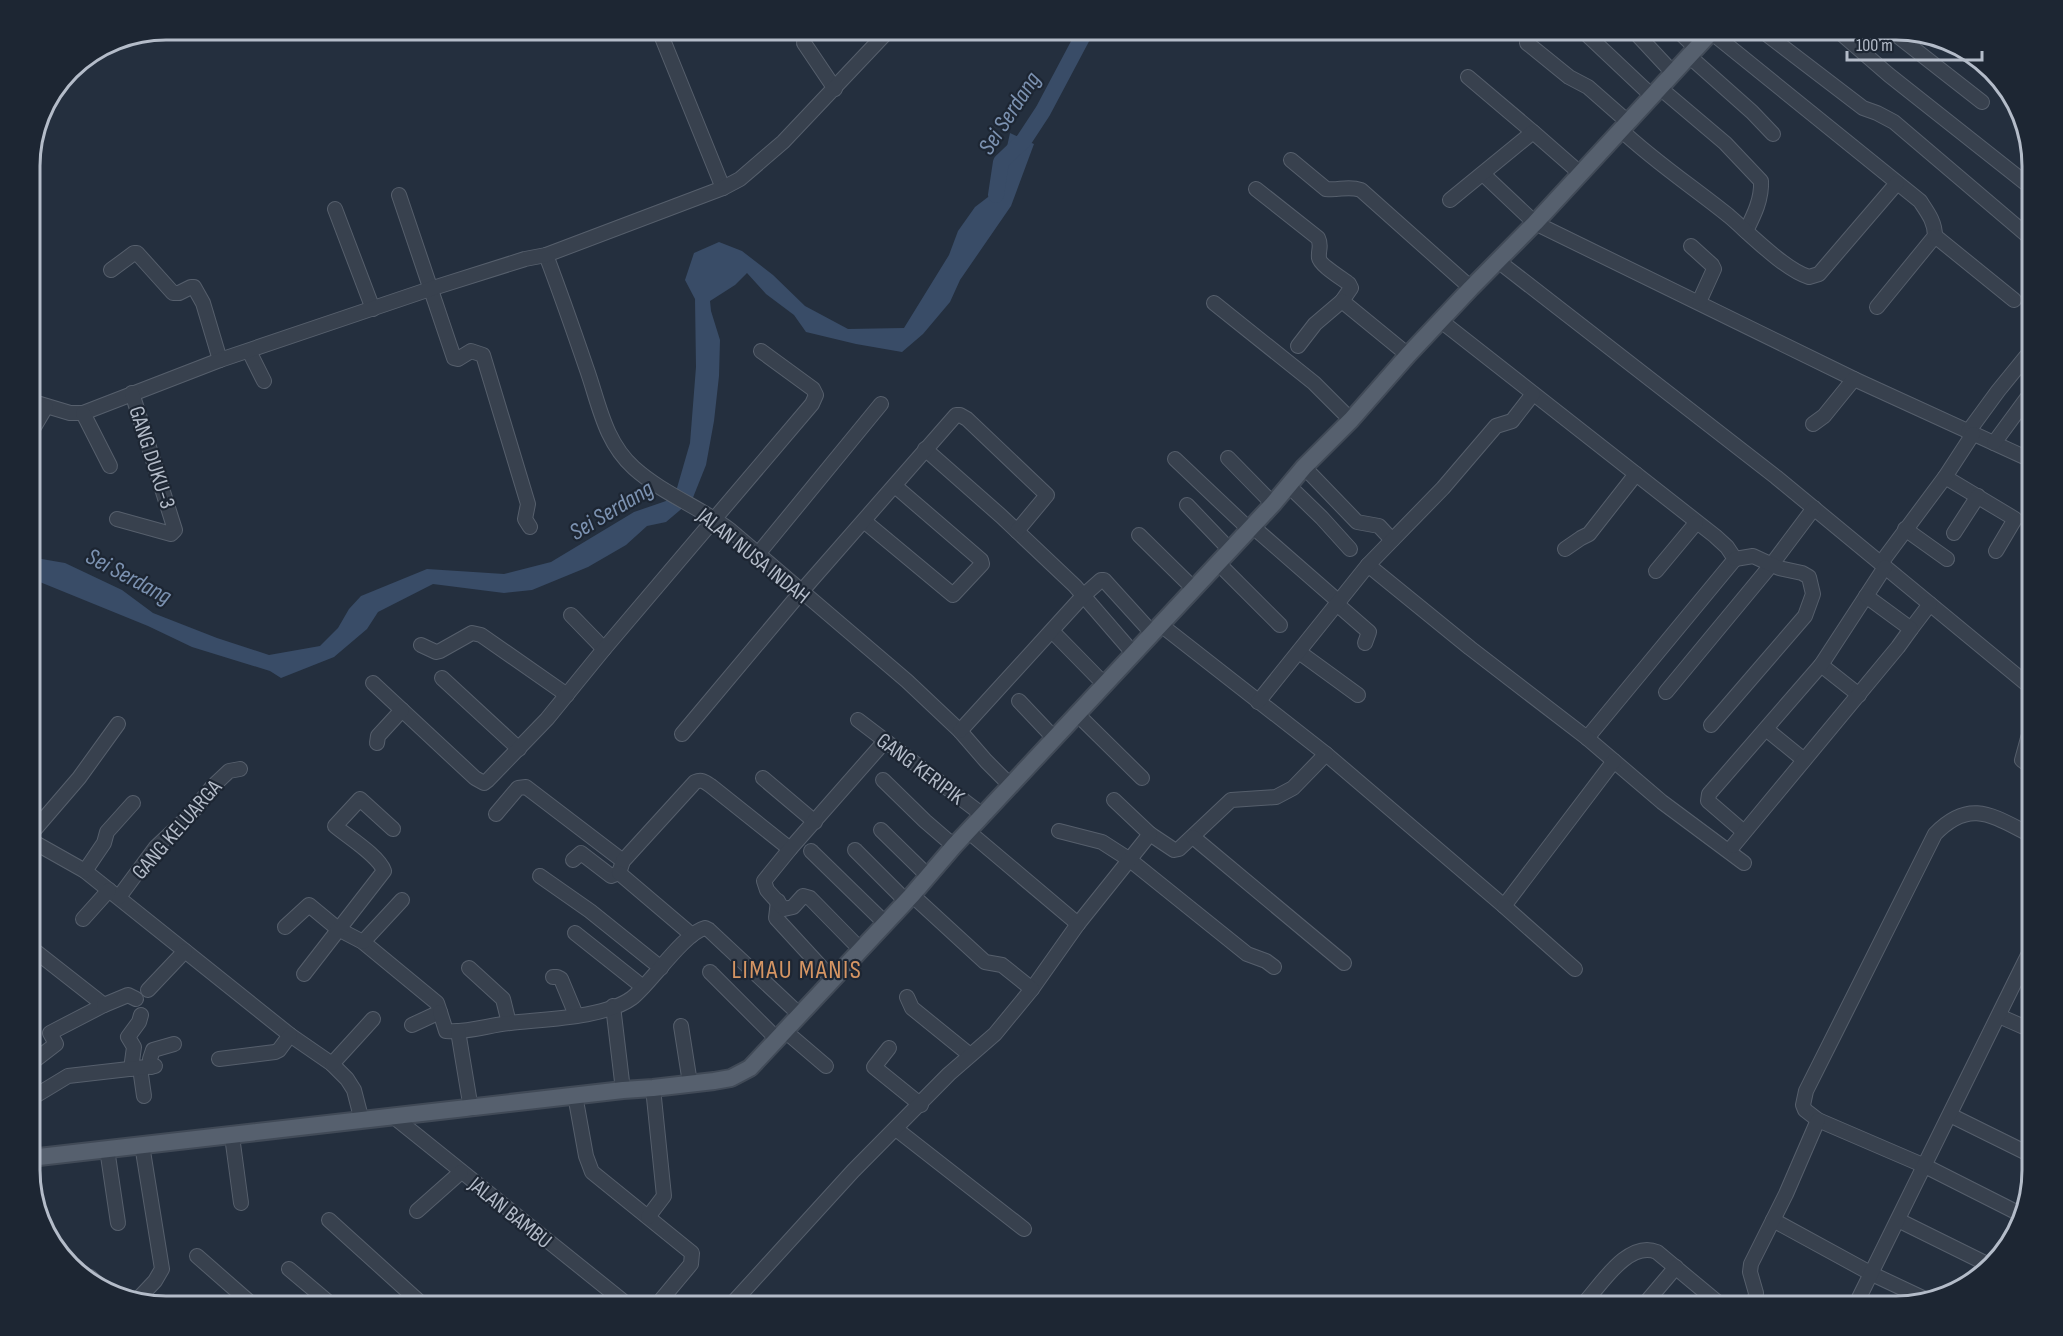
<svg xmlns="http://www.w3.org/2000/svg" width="2063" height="1336" viewBox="0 0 2063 1336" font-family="'Sofia Sans Condensed',sans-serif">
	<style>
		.water { fill: #394c67 }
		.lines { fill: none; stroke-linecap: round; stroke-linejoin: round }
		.river { stroke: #394c67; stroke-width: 16 }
		.minor-casing { stroke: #565f6c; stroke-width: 16 }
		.major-casing { stroke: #414a57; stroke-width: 20 }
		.minor { stroke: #38414e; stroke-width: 14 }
		.major { stroke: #56606e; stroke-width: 16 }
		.labels { text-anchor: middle; stroke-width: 4.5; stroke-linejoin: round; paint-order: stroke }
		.street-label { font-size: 22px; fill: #b4bcc9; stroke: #1d2633 }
		.water-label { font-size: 24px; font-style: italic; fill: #7c92b1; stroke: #1d2633 }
		.quarter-label { font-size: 26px; letter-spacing: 1.5px; fill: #d59563; stroke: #1d2633 }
		.rim { fill: none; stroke: #b4bcc9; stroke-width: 3 }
	</style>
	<rect width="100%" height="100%" fill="#242f3e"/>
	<!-- water -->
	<path class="water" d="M1010,133L1034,144L1011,206L960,280L950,302L923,334L902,352L856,344L806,332L794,315L766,294L747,273L735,285L710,301L711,311L720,340L719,376L714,421L706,465L692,500L666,522L647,526L626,545L588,567L532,590L504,593L433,584L378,612L367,629L334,657L281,678L270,671L192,647L148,626L30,578V557L65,563L122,590L153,613L217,638L269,655L320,646L338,628L349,609L361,596L427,569L504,574L551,562L634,512L666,501L677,488L690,443L696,367L695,299L685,280L694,253L719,242L742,251L773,275L805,306L848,329L904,328L949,255L958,231L975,207L992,194L1003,165Z"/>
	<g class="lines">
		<!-- river -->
		<path class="river" d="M996,195L1001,162L1024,140L1043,111L1086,30"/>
		<!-- minor casing -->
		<g class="minor-casing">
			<g id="minor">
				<path d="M659,30L723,188"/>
				<path d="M1582,30L1652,96"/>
				<path d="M1633,30L1673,73"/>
				<path d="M1677,30L1696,48"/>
				<path d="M1761,30L1863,108L1877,113L1894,122L2028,236"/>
				<path d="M1837,30L1889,75L2028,185"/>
				<path d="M1890,30L1982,102"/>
				<path d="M1711,32L1920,201C1928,213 1935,222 1935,236L1877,307"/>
				<path d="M804,43L835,89"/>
				<path d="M1527,43L1569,77L1588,87L1629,123"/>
				<path d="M1689,56L1752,112L1773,134"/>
				<path d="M1468,77L1533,132"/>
				<path d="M1660,88L1725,143L1761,181C1762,199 1754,215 1746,231"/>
				<path d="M1621,130C1655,162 1693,187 1729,216C1749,233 1785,270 1809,277L1819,274L1897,183"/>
				<path d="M1291,160L1326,189C1339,191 1347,185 1361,190L1471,288"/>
				<path d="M1483,174L1535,223L1854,379L2033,461"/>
				<path d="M1256,189L1318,238C1322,246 1318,250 1319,258C1320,265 1343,279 1349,284L1351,288L1342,301"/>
				<path d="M399,195L454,358L458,359L471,351L483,355L528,504L525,519L530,527"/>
				<path d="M1450,200L1533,132L1581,174"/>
				<path d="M335,209L373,309"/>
				<path d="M1935,236L2014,300"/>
				<path d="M1691,246L1712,265L1714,269L1699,302"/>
				<path d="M546,255C560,292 573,329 586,367C599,403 604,441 634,468C663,494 700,507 730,530L907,681L960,731L986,761L1011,786"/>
				<path d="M1498,261L1776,477L2033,689"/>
				<path d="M111,270L134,253H137L173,293H179L191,287H194L203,303L220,360"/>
				<path d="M1214,303L1314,383L1351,420"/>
				<path d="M1441,321L1715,536L1727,547L1735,559L1587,738"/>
				<path d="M1298,346L1315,324L1342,301L1408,355"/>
				<path d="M249,351L264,381"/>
				<path d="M30,401L70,413H83L220,360L430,289L525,259L546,255L723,188L740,179L783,142L889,30"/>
				<path d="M83,413L110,466"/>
				<path d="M1813,424L1824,416L1854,379"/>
				<path d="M1968,432L1998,391L2033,348"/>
				<path d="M30,434L46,407"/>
				<path d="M1994,443L2033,390"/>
				<path d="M925,449L1001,516L1075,586L1133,653"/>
				<path d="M1228,458L1273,504"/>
				<path d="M1175,459L1249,529"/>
				<path d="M1304,467L1357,522L1379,526L1392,540"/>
				<path d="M1945,477L2015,519L1996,551"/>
				<path d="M1289,486L1322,518L1350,549"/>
				<path d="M1187,505L1230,550"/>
				<path d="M117,519L171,534L175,530L132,393"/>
				<path d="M864,521L953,595L982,564L981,560L895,486"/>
				<path d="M1252,526L1339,602"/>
				<path d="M1905,529L1947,559"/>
				<path d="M1954,533L1978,496"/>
				<path d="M1139,535L1194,589"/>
				<path d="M1565,549L1581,538L1589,534L1636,474"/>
				<path d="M758,554L881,404"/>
				<path d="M1218,563L1280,625"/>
				<path d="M1881,563L1945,477L1973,434"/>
				<path d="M1368,565L1470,648L1587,738L1662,802L1744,863"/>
				<path d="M1656,571L1696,523"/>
				<path d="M1338,605L1369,632L1365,643"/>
				<path d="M571,615L604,649"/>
				<path d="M1161,625L1326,754L1504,906L1614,761"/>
				<path d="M1911,629L1930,604"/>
				<path d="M1052,631L1104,684"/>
				<path d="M421,645L436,652L440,651L472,633L481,635L567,695"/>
				<path d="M1299,652L1358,695"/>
				<path d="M1821,665L1859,695"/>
				<path d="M442,678L519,749"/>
				<path d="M373,683L475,778L484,783L488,780L547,719L604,649L812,404L816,395L813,389L761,351"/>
				<path d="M1666,692L1772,564L1814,508"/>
				<path d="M1019,701L1054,738"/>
				<path d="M1258,702L1368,565L1443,488L1496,426L1512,421L1533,394"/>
				<path d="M1077,714L1142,778"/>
				<path d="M858,720L984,816"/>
				<path d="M1711,725L1805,616L1813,594L1809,577L1802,573L1779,568L1753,556L1735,559"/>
				<path d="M1766,729L1804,760"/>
				<path d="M2033,729L2028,738L2022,760L2033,768"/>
				<path d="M960,731L1083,596L1101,580H1104L1153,634"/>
				<path d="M682,734L801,592L956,415H960L967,419L1047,495L1017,531"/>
				<path d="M377,743L378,736L402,710"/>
				<path d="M763,778L815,822"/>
				<path d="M883,780L925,821L954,846"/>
				<path d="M496,814L518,788L526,787L623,861"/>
				<path d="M881,830L928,876"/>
				<path d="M1059,831L1102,842L1130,860L1247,954L1266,961L1274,967"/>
				<path d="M969,832L1078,924"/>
				<path d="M1744,832L1708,801L1709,794L1821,665L1885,567"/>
				<path d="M1150,834L1174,850L1179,849L1231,800L1276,797L1293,788L1326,754"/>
				<path d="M30,835L79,778L118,724"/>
				<path d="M1193,837L1344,963"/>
				<path d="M30,840L85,871L290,1035L332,1064L347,1079L354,1090L362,1121"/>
				<path d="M1733,846L1898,647L1911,629L1866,596"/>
				<path d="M855,850L906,901"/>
				<path d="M811,851L885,923"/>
				<path d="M573,860L581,853L611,876L619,873"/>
				<path d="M85,871L104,843L107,832L133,803"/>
				<path d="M619,873L623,861L695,782C702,779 705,782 711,786L790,849"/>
				<path d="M619,873L692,935"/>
				<path d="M540,876L590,911L661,968"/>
				<path d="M119,897L156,847L190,815L212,787L229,771L240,769"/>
				<path d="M778,901L776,918L832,979"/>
				<path d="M1504,906L1575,969"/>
				<path d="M83,919L109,890"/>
				<path d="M285,927L309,905L338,929L363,942L437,1003L440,1012L412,1025"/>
				<path d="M575,933L643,987"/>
				<path d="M363,942L402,900"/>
				<path d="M30,947L104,1005L50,1033L56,1044L30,1064"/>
				<path d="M860,949L810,898L803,896L793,907L784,909L767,890L764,881L790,849L885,741"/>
				<path d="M469,968L503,999L509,1023"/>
				<path d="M710,972L777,1039"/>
				<path d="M304,974L384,871C379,856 348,837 335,826L360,799L393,829"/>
				<path d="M553,977H557L561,979L576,1015"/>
				<path d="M1032,989L1078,924L1150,834L1114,800"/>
				<path d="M148,990L185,951"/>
				<path d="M907,997L912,1008L970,1055"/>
				<path d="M104,1005L128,995L136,999"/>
				<path d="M613,1006L623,1090"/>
				<path d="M440,1012L446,1031C468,1033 489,1025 510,1023C543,1019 605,1018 632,998C651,983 684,933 705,928L709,930L800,1015"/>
				<path d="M1999,1016L2033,1031"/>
				<path d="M681,1026L690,1083"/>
				<path d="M458,1031L471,1109"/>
				<path d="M785,1031L826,1066"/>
				<path d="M889,1048L874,1067L921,1105"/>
				<path d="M219,1059L275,1052L279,1050L290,1035"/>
				<path d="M332,1064L373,1019"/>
				<path d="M151,1067L150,1059L153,1050L174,1044"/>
				<path d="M140,1068L144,1096"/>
				<path d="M131,1069L134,1047L128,1037L139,1022L141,1015"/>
				<path d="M575,1095L586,1156L592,1172L692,1253L691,1264L656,1306"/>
				<path d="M30,1099L68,1076L155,1066"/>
				<path d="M1950,1115L2033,1156"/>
				<path d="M394,1117L629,1306"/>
				<path d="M896,1129L1024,1229"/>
				<path d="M232,1136L241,1203"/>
				<path d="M107,1149L118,1223"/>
				<path d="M417,1211L461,1172"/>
				<path d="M2020,1214L1925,1166L1818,1120L1805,1110L1803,1105L1806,1091L1935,834C1971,797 1994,817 2033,836"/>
				<path d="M648,1217L664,1196L653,1088"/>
				<path d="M329,1220L424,1306"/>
				<path d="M1773,1220L1872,1274L1925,1299"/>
				<path d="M1898,1220L1989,1265"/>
				<path d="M197,1256L254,1306"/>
				<path d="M289,1269L333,1306"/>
				<path d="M90,1277L100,1286"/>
				<path d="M139,1298L155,1281L162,1269L142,1145"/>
				<path d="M730,1306L853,1171L949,1074L995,1034L1032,989L1002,965L985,962L912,895"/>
				<path d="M1586,1306V1301C1602,1283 1629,1240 1657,1252L1722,1306"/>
				<path d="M1643,1306L1676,1267"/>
				<path d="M1754,1306L1756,1293L1750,1272L1751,1264L1786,1194L1818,1120"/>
				<path d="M1855,1306L2033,945"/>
			</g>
		</g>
		<!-- major casing -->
		<g class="major-casing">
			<path id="major" d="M30,1158L623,1090L653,1088L714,1081L731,1078L750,1068L912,895L954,846L1273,504L1304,467L1351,420L1408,355L1471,288L1535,223L1713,30"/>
		</g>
		<!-- minor -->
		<use href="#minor" class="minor"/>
		<!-- major -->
		<use href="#major" class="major"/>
	</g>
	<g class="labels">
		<!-- street labels -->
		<g class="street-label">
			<text transform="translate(153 457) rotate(72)" y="8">GANG DUKU-3</text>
			<text transform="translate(754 555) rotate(39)" y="8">JALAN NUSA INDAH</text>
			<text transform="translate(921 768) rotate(37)" y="8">GANG KERIPIK</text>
			<text transform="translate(176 829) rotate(-49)" y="8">GANG KELUARGA</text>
			<text transform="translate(511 1212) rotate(39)" y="8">JALAN BAMBU</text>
		</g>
		<!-- water labels -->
		<g class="water-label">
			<text transform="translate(1009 113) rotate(-57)" y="8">Sei Serdang</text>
			<text transform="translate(611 510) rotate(-31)" y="8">Sei Serdang</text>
			<text transform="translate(129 576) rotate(28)" y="8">Sei Serdang</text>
		</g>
		<!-- quarter labels -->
		<g class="quarter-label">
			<text x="797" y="978">LIMAU MANIS</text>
		</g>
	</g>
	<!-- crop -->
	<path d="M0 0H2063V1336H0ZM166 40H1896A126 126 0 0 1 2022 166V1170A126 126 0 0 1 1896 1296H166A126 126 0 0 1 40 1170V166A126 126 0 0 1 166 40Z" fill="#1d2633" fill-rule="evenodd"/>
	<path class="rim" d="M166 40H1896A126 126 0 0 1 2022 166V1170A126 126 0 0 1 1896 1296H166A126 126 0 0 1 40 1170V166A126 126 0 0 1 166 40Z"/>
	<!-- scale -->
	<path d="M1847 51v9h135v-9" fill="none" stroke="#b4bcc9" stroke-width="3"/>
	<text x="1856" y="51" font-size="18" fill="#b4bcc9" stroke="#1d2633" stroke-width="4.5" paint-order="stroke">100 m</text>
</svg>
